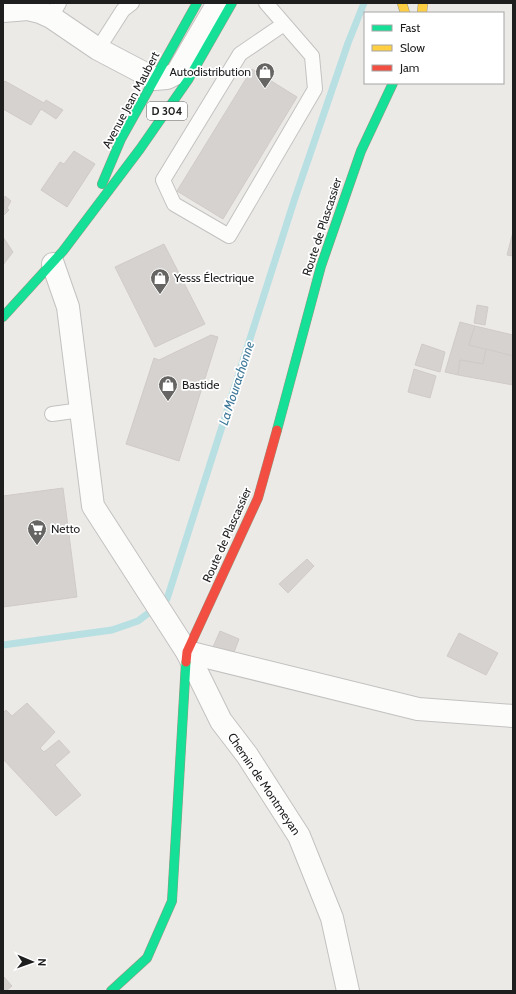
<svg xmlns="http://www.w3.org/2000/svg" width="516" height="994" viewBox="0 0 516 994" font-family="Cabin,sans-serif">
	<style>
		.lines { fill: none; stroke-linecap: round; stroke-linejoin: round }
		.stream { stroke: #b8dfe1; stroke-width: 7 }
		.building { fill: #d5d2cf; stroke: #d0cbc8 }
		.lane-casing { stroke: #c3c2c1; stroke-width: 16 }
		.street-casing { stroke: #c3c2c1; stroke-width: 24 }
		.fast-casing { stroke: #97967e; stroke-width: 10 }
		.slow-casing { stroke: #97967e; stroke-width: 10 }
		.jam-casing { stroke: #97967e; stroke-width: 10 }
		.lane { stroke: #fcfcfb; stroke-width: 14 }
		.street { stroke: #fcfcfb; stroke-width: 22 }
		.fast { stroke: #16e098; stroke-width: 9 }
		.slow { stroke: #ffcf43; stroke-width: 9 }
		.jam { stroke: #f24e42; stroke-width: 9 }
		.labels { text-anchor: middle; stroke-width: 3.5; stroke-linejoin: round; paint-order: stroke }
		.shield { fill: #fff; stroke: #626262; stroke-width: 1 }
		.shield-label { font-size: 11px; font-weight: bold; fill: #1e1e1e }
		.poi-label { font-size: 12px; fill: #1e1e1e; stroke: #fff; text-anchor: start }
		.street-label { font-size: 12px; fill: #1e1e1e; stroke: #fff }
		.water-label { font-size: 13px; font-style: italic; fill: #3e799a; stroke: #fff }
	</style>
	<rect width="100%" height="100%" fill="#eceae7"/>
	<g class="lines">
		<!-- stream -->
		<path class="stream" d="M3,645L112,630L138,621L167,599L294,201L348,43L364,3"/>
	</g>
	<!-- building -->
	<g class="building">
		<path d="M252,69L297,97L223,219L177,191Z"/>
		<path d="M5,81L44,103L46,100L63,110L56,119L41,109L31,125L3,109V84Z"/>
		<path d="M74,151L95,164L67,207L41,190L60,162L64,164Z"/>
		<path d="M5,196L11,201L7,208L9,210L3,216Z"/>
		<path d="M513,232V256L507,255Z"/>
		<path d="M3,237L13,252L3,265Z"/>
		<path d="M164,244L205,324L155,347L115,267Z"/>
		<path d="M477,305L488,307L485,325L474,323Z"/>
		<path d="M460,322L475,326L469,345L486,349L483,364L460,360L458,375L445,372Z"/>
		<path d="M475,326L513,335V356L469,345Z"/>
		<path d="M211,335L218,337L179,461L126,444L154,358L159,360Z"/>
		<path d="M422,344L445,352L440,372L415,365Z"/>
		<path d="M486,349L513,356V385L458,375L460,360L483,364Z"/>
		<path d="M414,369L436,376L430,398L408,392Z"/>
		<path d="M63,488L77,597L3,607V496Z"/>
		<path d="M307,559L314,566L288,593L279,584Z"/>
		<path d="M220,631L239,639L233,655L213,647Z"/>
		<path d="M459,633L498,653L486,675L447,656Z"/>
		<path d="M27,703L55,732L40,748L44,752L59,740L70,752L55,765L81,795L56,816L3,759V713L6,710L12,716Z"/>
		<path d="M3,976L12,986L6,991H3Z"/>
	</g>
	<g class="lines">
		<!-- lane casing -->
		<g class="lane-casing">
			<g id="lane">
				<path d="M266,3L312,56L315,89L229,236L174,204L163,180L240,54L284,24"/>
				<path d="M51,17L59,3"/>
				<path d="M98,49L123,10L132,3"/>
				<path d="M52,414L81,410"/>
			</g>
		</g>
		<!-- street casing -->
		<g class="street-casing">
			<g id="street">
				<path d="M3,11L28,9L40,12L51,17L98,49L155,79L167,78L177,73L218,3"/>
				<path d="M53,264L68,307L93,506L187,652L221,721L247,755L299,836L332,918L348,991"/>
				<path d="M187,652L418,709L513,716"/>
			</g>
		</g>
		<!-- fast casing -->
		<g class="fast-casing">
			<g id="fast">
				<path d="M102,184L121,139L197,3"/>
				<path d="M3,317L63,251L140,149L188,80L232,3"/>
				<path d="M277,430L321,266L361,151L393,83"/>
				<path d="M111,991L147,958L172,901L186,662"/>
			</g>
		</g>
		<!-- slow casing -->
		<g class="slow-casing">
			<g id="slow">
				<path d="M402,3L405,13"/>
				<path d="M422,13L423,3"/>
			</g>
		</g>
		<!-- jam casing -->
		<g class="jam-casing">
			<path id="jam" d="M186,662L187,652L258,498L277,430"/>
		</g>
		<!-- lane -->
		<use href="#lane" class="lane"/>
		<!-- street -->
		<use href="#street" class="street"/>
		<!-- fast -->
		<use href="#fast" class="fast"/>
		<!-- slow -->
		<use href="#slow" class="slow"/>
		<!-- jam -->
		<use href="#jam" class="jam"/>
	</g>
	<!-- icons -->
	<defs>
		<g id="shop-pin" transform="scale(1)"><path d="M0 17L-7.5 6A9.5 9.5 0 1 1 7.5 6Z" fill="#666564" stroke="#fff"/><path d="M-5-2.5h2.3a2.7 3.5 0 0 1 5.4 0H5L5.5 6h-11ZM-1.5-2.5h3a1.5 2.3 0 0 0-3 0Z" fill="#fff"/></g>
		<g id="supermarket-pin" transform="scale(1)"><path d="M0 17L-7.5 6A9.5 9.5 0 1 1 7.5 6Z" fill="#666564" stroke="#fff"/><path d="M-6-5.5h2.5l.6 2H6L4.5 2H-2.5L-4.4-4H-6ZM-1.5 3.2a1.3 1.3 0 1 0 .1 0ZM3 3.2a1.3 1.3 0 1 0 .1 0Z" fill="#fff"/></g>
	</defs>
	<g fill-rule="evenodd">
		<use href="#shop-pin" x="265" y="72"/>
		<use href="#shop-pin" x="160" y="278"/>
		<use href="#shop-pin" x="168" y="385"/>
		<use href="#supermarket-pin" x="37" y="529"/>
	</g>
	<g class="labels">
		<!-- shield labels -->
		<rect class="shield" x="147" y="102" width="40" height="18" rx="3"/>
		<g class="shield-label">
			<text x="167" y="115">D 304</text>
		</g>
		<!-- poi labels -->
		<g class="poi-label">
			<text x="251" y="76" text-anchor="end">Autodistribution</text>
			<text x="174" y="282">Yesss Électrique</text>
			<text x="182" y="389">Bastide</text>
			<text x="51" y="533">Netto</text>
		</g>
		<!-- street labels -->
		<g class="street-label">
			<text transform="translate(131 100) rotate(-62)" y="4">Avenue Jean Maubert</text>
			<text transform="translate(322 227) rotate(-72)" y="4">Route de Plascassier</text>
			<text transform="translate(227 535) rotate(-66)" y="4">Route de Plascassier</text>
			<text transform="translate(264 784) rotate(56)" y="4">Chemin de Montmeyan</text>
		</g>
		<!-- water labels -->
		<g class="water-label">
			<text transform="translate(236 383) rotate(-72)" y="5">La Mourachonne</text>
		</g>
	</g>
	<!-- border -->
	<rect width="516" height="994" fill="none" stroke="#1e1e1e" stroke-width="8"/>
	<!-- legend -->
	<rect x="364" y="12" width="140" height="72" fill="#ffffff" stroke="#a5a5a5"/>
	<rect x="372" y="25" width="20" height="6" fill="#16e098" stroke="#a5a5a5"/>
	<text x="400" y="32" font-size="12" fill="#1e1e1e">Fast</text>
	<rect x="372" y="45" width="20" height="6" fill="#ffcf43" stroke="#a5a5a5"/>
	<text x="400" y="52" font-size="12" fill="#1e1e1e">Slow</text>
	<rect x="372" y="65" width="20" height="6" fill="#f24e42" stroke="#a5a5a5"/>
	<text x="400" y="72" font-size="12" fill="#1e1e1e">Jam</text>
	<!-- north arrow -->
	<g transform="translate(32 962) rotate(92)" stroke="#ffffff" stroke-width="3" paint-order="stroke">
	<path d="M0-3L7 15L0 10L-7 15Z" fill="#1e1e1e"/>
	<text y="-6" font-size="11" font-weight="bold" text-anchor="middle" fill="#1e1e1e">N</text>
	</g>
</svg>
